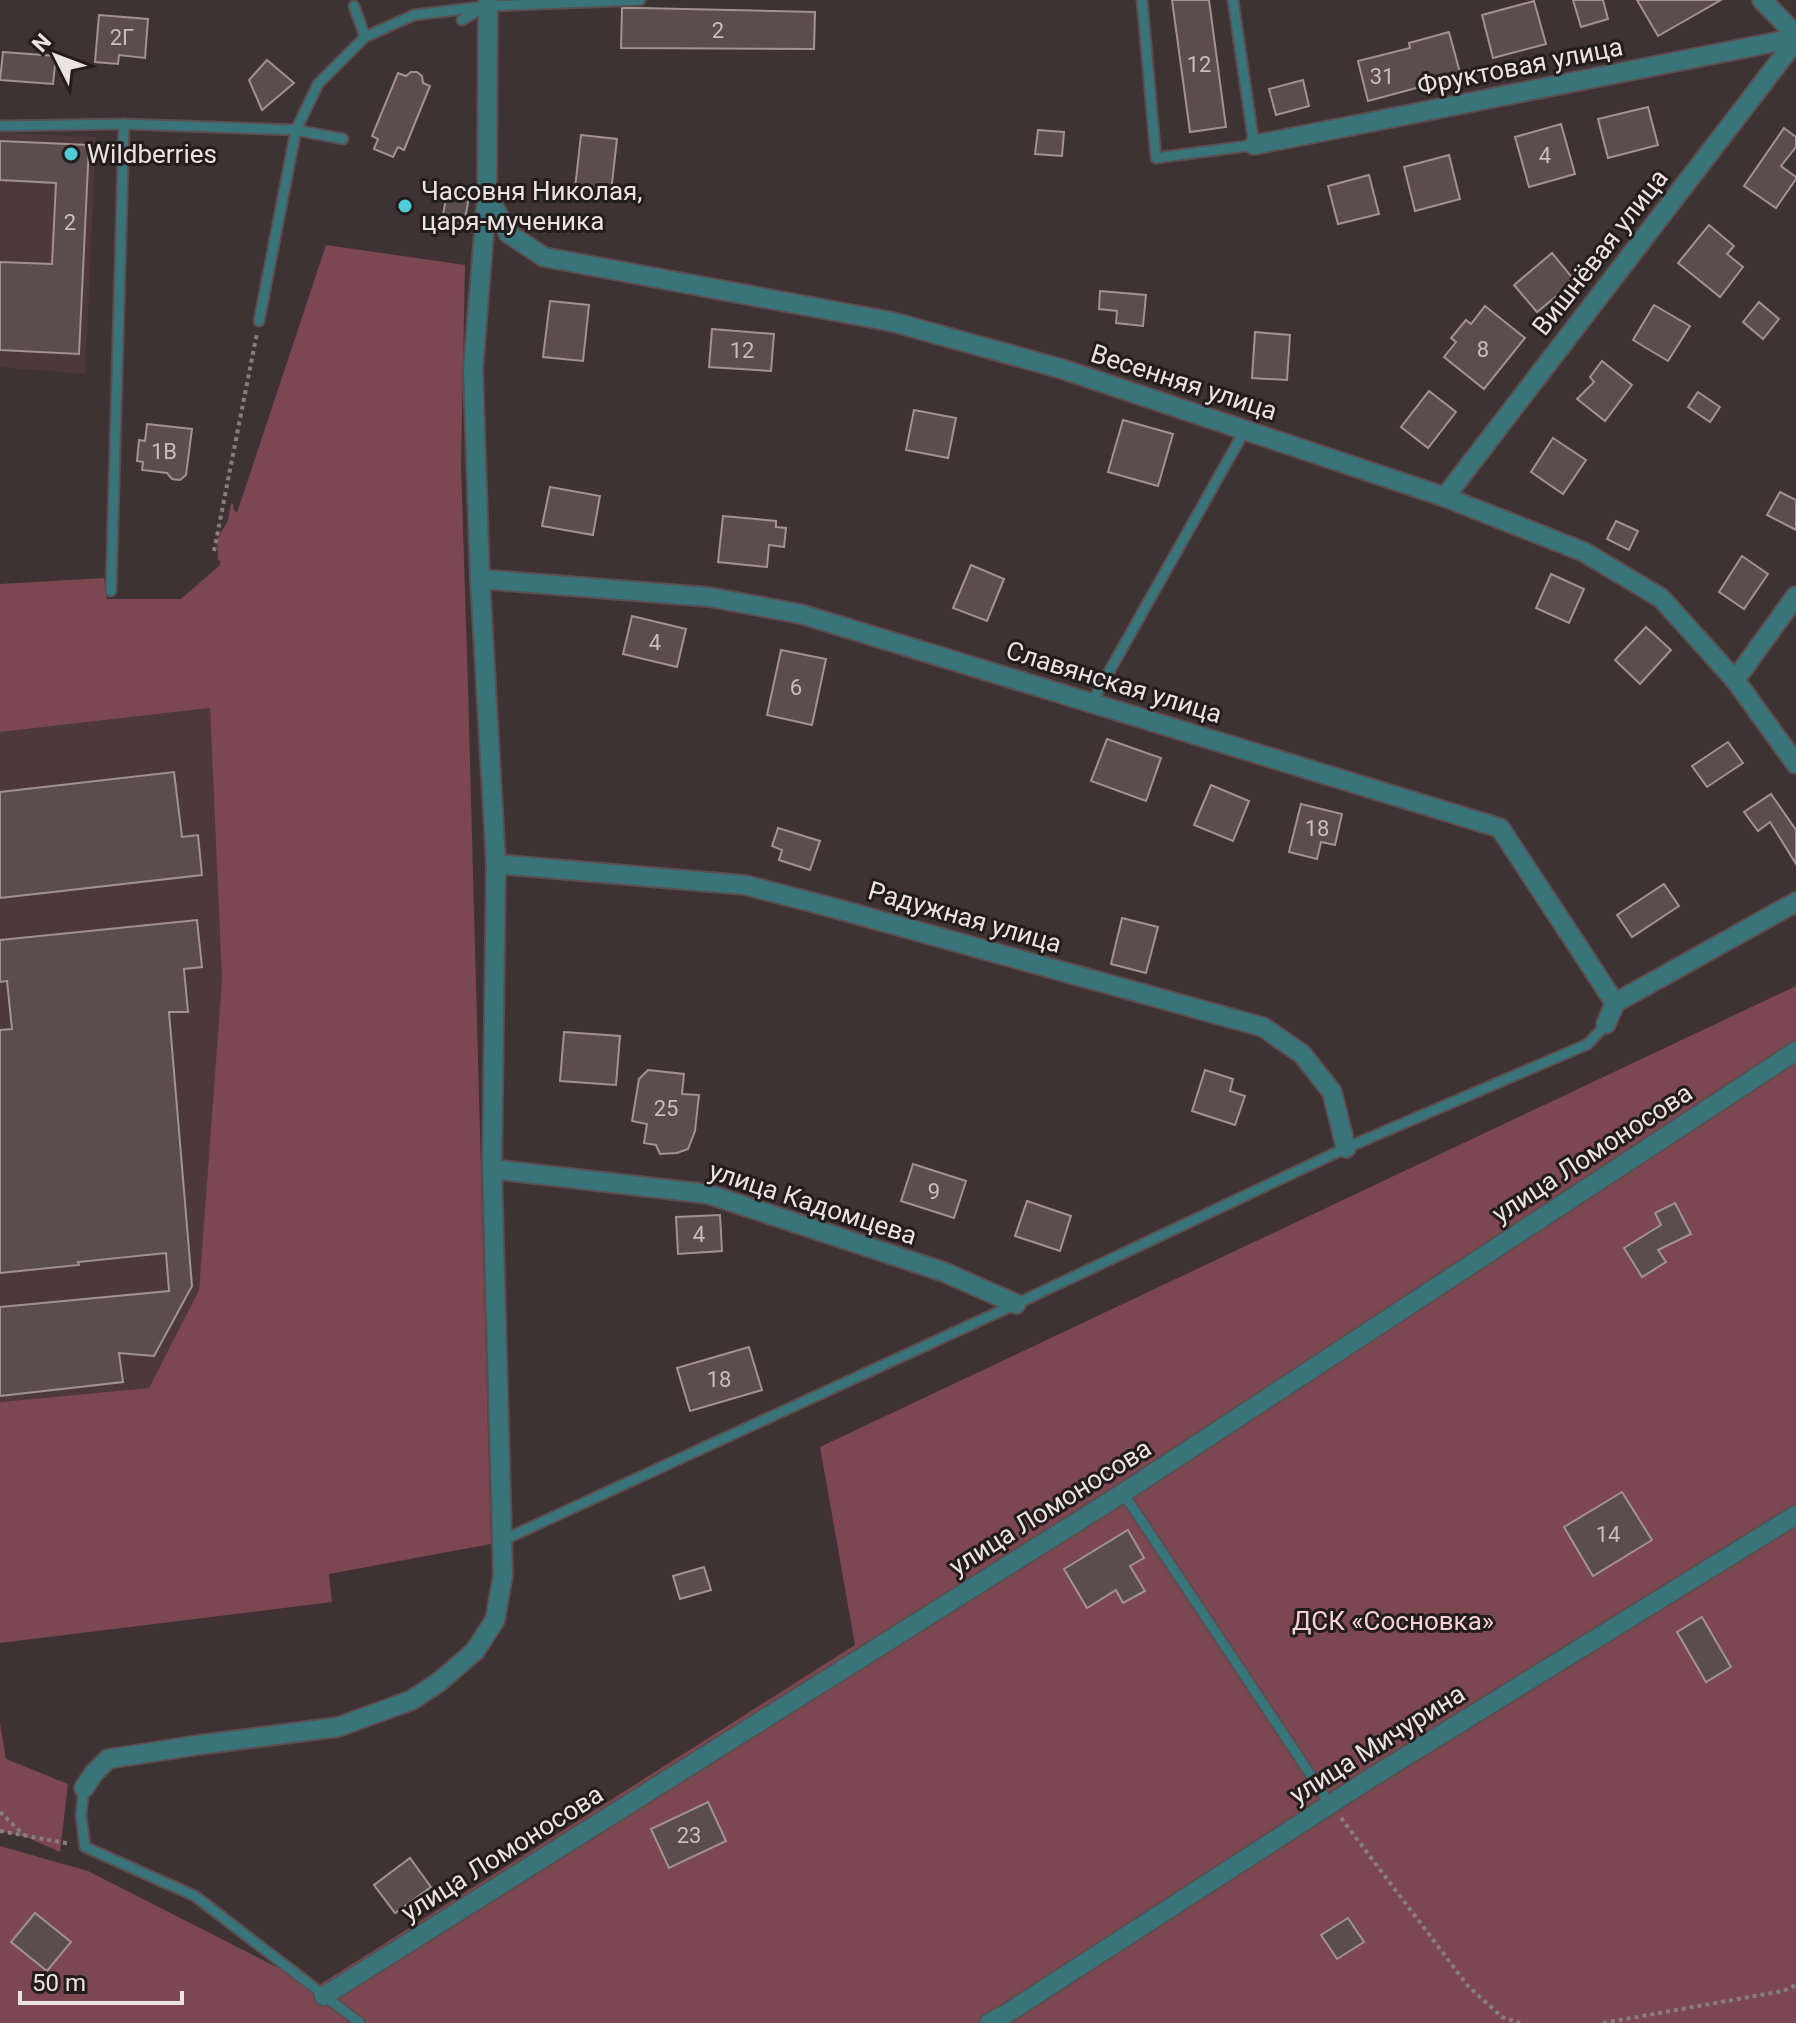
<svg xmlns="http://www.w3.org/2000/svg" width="1796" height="2023" viewBox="0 0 1796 2023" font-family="Roboto,sans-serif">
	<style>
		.built { fill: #4d393c }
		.green { fill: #7c4750 }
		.building { fill: #5b4d4f; stroke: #a19193; stroke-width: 2 }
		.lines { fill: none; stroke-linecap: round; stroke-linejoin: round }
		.service-casing { stroke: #5b4e50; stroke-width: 13 }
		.minor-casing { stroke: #5b4e50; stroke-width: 22 }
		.path { stroke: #897d7f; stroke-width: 4; stroke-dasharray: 4 4; stroke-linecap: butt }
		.service { stroke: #3a747b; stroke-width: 9 }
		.minor { stroke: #3a747b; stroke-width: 18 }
		.poi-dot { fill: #52cbd8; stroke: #221c1d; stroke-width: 3 }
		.labels { text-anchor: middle; stroke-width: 6; stroke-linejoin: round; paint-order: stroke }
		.number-label { font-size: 22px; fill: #c7bdbe }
		.street-label { font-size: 26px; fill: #ebe2e3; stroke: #221c1d }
		.poi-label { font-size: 26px; fill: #ebe2e3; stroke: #221c1d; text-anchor: start }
		.park-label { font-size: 26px; fill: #f6d0d5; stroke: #221c1d }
	</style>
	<rect width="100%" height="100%" fill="#3f3234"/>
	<!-- built -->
	<g class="built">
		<path d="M0,133L96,137L85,374L0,367Z"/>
		<path d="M210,708L222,980L199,1290L149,1388L0,1402V732Z"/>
	</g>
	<!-- green -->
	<g class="green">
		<path d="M326,245L465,265L461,466L468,687L491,1544L329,1574L332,1602L0,1643V1402L149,1388L199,1290L222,980L210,708L0,732V584L104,578L107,599H181L219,566L221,561L218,560L217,540L228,520L231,503L233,504L234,510L237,513Z"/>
		<path d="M1796,986V2023H0V1846L88,1871L316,1987L855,1645L820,1447Z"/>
		<path d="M0,1723L6,1759L68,1784L60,1852L26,1837L0,1831Z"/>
	</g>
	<!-- building -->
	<g class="building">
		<path d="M1172,0H1209L1226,127L1190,132Z"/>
		<path d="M1573,0H1603L1608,19L1581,27Z"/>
		<path d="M1637,0H1721L1658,36Z"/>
		<path d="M1534,1L1546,44L1493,58L1482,15Z"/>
		<path d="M640,8L815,12L814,49L621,48L622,8Z"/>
		<path d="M99,15L148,19L145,58L119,55L118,64L95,62Z"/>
		<path d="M1449,32L1462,80L1421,90L1420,87L1368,101L1358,61L1410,48L1409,43Z"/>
		<path d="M3,52L56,56L53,84L0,80Z"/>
		<path d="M267,60L294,83L262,110L249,80Z"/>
		<path d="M411,72H417L422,76L423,83L430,86L404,150L398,147L393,157L374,149L378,139L372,136L398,73L406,76Z"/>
		<path d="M1303,80L1309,106L1276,115L1269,89Z"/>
		<path d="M1648,107L1658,145L1608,158L1598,119Z"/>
		<path d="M1561,124L1575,174L1529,187L1515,137Z"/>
		<path d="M1784,128L1796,137V147L1781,166L1796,177V179L1776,208L1744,186Z"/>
		<path d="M1038,130L1064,132L1062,156L1035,154Z"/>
		<path d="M581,135L617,139L611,192L575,188Z"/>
		<path d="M0,141L89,145L79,354L0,350V262L52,264L56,183L0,180Z"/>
		<path d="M1449,155L1460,199L1415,211L1404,167Z"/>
		<path d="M1369,175L1379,214L1338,224L1328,186Z"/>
		<path d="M448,188L470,192L464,224L442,220Z"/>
		<path d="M1709,225L1734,246L1727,254L1743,267L1720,297L1678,263Z"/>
		<path d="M1552,253L1575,281L1537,312L1514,285Z"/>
		<path d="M1100,291L1146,295L1143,326L1116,323L1117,311L1099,309Z"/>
		<path d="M550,301L589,305L583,361L543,357Z"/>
		<path d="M1759,302L1779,319L1763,339L1743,322Z"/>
		<path d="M1654,305L1690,326L1668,361L1633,340Z"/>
		<path d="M1485,306L1525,338L1484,389L1444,357L1456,342L1451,338L1466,320L1471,324Z"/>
		<path d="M712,329L774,334L771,371L709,367Z"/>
		<path d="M1255,332L1290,335L1287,380L1252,378Z"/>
		<path d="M1602,361L1632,385L1605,421L1577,399L1594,382L1590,377Z"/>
		<path d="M1429,391L1456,412L1428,448L1401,427Z"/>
		<path d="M1698,392L1720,407L1710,422L1688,407Z"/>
		<path d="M914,410L956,418L948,458L906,450Z"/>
		<path d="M1123,420L1173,434L1158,486L1108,472Z"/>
		<path d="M147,424L192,429L186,475L180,480L172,479L167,473L142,470L143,462L137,461L139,440L145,441Z"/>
		<path d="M1553,438L1586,460L1563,494L1531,472Z"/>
		<path d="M550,487L600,496L593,535L542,526Z"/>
		<path d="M1780,492L1796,500V530L1767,515Z"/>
		<path d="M723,516L776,521V527L786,528L784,547L769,545L767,567L718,562Z"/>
		<path d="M1616,521L1638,531L1629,550L1607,539Z"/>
		<path d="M1742,556L1768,574L1744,609L1719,592Z"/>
		<path d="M971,565L1004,579L987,621L953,608Z"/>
		<path d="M1551,574L1584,589L1569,623L1536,608Z"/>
		<path d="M632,616L686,629L677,667L623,654Z"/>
		<path d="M1646,627L1671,650L1640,684L1615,660Z"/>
		<path d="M781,650L826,659L812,725L767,715Z"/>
		<path d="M1107,739L1161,758L1146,801L1091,781Z"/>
		<path d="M1728,742L1743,763L1707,787L1692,766Z"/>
		<path d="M174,772L182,837L198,835L202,875L0,898V792Z"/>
		<path d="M1211,785L1249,801L1233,841L1194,825Z"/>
		<path d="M1771,794L1796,830V864L1770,822L1758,831L1744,812Z"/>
		<path d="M1301,804L1342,814L1335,845L1321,842L1317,859L1289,852Z"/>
		<path d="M778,828L820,841L810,870L779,860L782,850L772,846Z"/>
		<path d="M1664,884L1679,906L1632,937L1617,915Z"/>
		<path d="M1122,918L1158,927L1146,973L1111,964Z"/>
		<path d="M197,920L202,967L184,969L188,1012H169L192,1286L154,1356L119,1353L123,1382L0,1396V1307L169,1291L166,1253L78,1262L79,1265L0,1273V1030L12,1029L7,981L0,982V940Z"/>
		<path d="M564,1032L620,1036L616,1085L560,1081Z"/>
		<path d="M648,1070L684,1074L682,1094L699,1095L695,1131L688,1149L677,1153L660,1154L656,1145L644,1143L647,1124L632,1121L639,1079Z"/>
		<path d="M1205,1070L1233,1079L1230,1091L1245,1096L1235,1125L1192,1111Z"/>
		<path d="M913,1164L966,1181L954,1218L901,1201Z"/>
		<path d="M1027,1201L1071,1216L1060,1251L1015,1236Z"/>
		<path d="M1675,1203L1691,1234L1658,1250L1666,1262L1642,1277L1624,1248L1661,1225L1655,1213Z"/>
		<path d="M720,1215L722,1251L678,1254L676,1217Z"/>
		<path d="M749,1347L762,1390L690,1411L677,1368Z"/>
		<path d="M1622,1492L1652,1540L1593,1576L1564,1527Z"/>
		<path d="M1128,1530L1144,1558L1130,1566L1145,1591L1123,1603L1116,1590L1087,1608L1064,1569Z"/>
		<path d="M704,1567L711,1590L680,1599L673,1576Z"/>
		<path d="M1702,1617L1731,1667L1706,1682L1677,1632Z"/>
		<path d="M708,1802L726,1841L669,1868L651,1829Z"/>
		<path d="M410,1858L431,1887L395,1913L374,1885Z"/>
		<path d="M35,1913L71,1942L47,1971L11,1942Z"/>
		<path d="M1348,1918L1364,1942L1337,1959L1321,1935Z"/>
	</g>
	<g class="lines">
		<!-- service casing -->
		<g class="service-casing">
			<g id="service">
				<path d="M1142,0L1156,158L1254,145L1233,0"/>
				<path d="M354,6L365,37"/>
				<path d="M462,20L481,9"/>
				<path d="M0,126L124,124L296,130L318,84L365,37L414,15L488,6L640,0"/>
				<path d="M259,321L296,130L343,139"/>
				<path d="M111,591L124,124"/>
				<path d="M1092,702L1245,430"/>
				<path d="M1123,1493L1330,1804"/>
				<path d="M501,1541L1016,1304L1346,1148L1588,1044L1606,1024"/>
				<path d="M84,1788L81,1816L85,1847L195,1896L360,2023"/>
			</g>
		</g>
		<!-- minor casing -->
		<g class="minor-casing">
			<g id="minor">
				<path d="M1762,0L1796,35"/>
				<path d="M1254,145L1796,38"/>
				<path d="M487,195L509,234L544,257L893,322L1062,369L1445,497L1584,552L1661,598L1735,680L1796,764"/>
				<path d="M1445,497L1796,40"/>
				<path d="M480,579L709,597L801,614L1500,828L1615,1003L1606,1024"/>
				<path d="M1735,680L1796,596"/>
				<path d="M496,864L745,885L834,908L1263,1027L1302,1054L1332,1092L1346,1148"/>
				<path d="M1615,1003L1796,902"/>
				<path d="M492,1169L708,1194L944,1272L1016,1304"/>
				<path d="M84,1788L94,1773L108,1759L198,1745L338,1727L412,1700L439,1682L475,1651L495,1620L503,1575L492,1169L496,864L480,579L473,370L487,195L488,0"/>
				<path d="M324,1996L1123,1493L1796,1051"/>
				<path d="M989,2023L1006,2014L1374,1776L1796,1515"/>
			</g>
		</g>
		<!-- path -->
		<g class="path">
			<path d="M214,551L257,333"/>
			<path d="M0,1812L24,1835"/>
			<path d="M1341,1818L1468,1986L1502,2017L1520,2023"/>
			<path d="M0,1831L71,1844"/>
			<path d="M1603,2023L1783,1991L1796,1985"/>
		</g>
		<!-- service -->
		<use href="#service" class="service"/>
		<!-- minor -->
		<use href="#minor" class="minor"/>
	</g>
	<!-- markers -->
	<g class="poi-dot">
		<circle cx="71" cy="154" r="8"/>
		<circle cx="405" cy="206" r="8"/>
	</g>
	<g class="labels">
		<!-- number labels -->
		<g class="number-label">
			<text x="718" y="38">2</text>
			<text x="122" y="45">2Г</text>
			<text x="1199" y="72">12</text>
			<text x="1382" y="84">31</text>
			<text x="1545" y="163">4</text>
			<text x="70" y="230">2</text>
			<text x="1483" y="357">8</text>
			<text x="742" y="358">12</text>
			<text x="164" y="459">1В</text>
			<text x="655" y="650">4</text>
			<text x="796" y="695">6</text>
			<text x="1317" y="836">18</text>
			<text x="666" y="1116">25</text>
			<text x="934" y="1199">9</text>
			<text x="699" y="1242">4</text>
			<text x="719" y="1387">18</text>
			<text x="1608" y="1542">14</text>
			<text x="689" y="1843">23</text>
		</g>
		<!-- street labels -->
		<g class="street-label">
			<text transform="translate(1520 66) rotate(-11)" y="9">Фруктовая улица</text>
			<text transform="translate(1600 252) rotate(-52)" y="9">Вишнёвая улица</text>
			<text transform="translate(1184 382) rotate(18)" y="9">Весенняя улица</text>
			<text transform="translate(1114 682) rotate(17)" y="9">Славянская улица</text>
			<text transform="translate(965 917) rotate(16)" y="9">Радужная улица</text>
			<text transform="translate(1592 1153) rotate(-33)" y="9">улица Ломоносова</text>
			<text transform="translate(813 1203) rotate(18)" y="9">улица Кадомцева</text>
			<text transform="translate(1050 1507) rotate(-32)" y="9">улица Ломоносова</text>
			<text transform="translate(1377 1744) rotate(-32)" y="9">улица Мичурина</text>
			<text transform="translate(502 1853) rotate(-32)" y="9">улица Ломоносова</text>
		</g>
		<!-- poi labels -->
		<g class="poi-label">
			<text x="87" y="163">Wildberries</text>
			<text x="421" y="200">Часовня Николая,<tspan x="421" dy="30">царя-мученика</tspan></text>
		</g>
		<!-- park labels -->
		<g class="park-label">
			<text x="1393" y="1630">ДСК «Сосновка»</text>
		</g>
	</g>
	<!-- north arrow -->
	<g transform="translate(56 56) rotate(312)" stroke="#221c1d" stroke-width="6" paint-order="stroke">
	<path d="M0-6L14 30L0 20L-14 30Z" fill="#ebe2e3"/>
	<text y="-12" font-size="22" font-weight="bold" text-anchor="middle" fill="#ebe2e3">N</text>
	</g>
	<!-- scale -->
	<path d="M20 1991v12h162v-12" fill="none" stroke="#ebe2e3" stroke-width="4"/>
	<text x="32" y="1991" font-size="24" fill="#ebe2e3" stroke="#221c1d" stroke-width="6" paint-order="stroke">50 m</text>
</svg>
